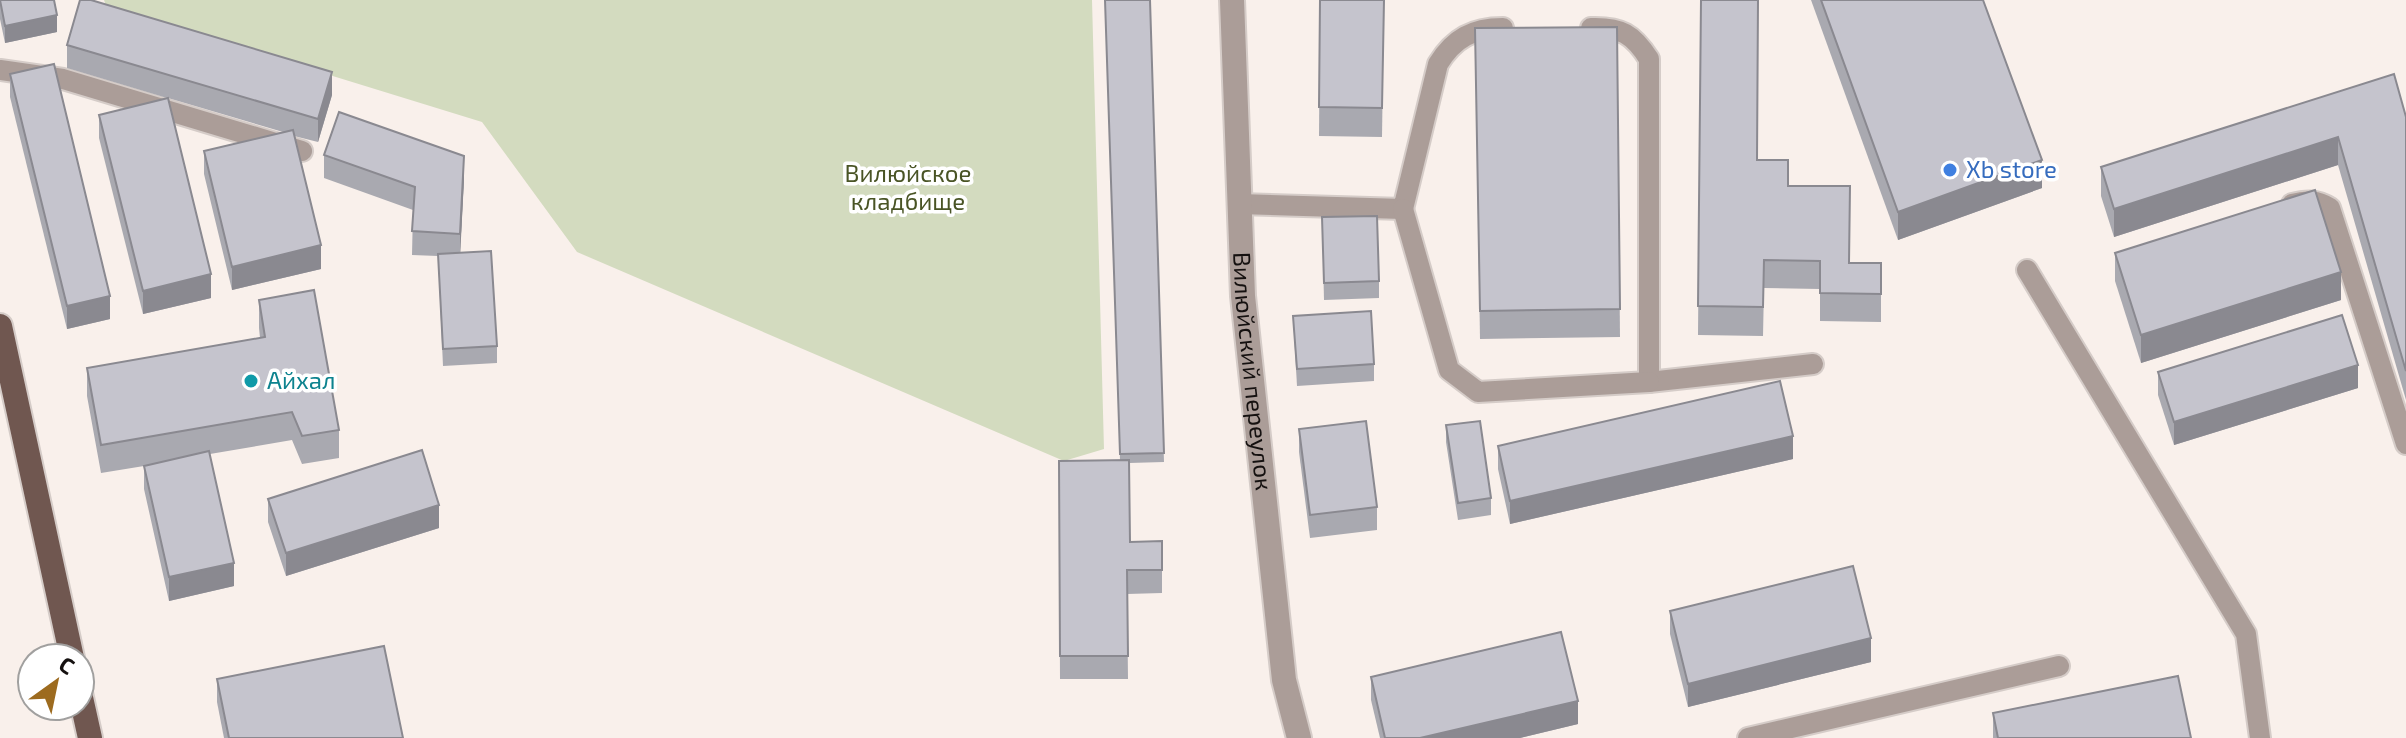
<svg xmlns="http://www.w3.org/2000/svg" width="2406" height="738" viewBox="0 0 2406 738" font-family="'Exo 2',sans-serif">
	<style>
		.green { fill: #d3dbbf }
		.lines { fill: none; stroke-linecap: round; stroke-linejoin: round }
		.lane-casing { stroke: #d5ccc8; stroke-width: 24 }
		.street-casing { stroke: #d5ccc8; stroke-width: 28 }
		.primary-casing { stroke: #d5ccc8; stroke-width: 28 }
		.lane { stroke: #ab9d98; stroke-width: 20 }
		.street { stroke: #ab9d98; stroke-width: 24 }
		.primary { stroke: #705750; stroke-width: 24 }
		.wall { fill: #a9a9b0 }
		.shaded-wall { fill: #8a8990 }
		.building { fill: #c5c4cd; stroke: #8a8990; stroke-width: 2 }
		.shop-dot { fill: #3f7fe0; stroke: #fff; stroke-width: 3 }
		.culture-dot { fill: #0f9aa8; stroke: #fff; stroke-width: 3 }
		.labels { text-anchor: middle; stroke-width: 7; stroke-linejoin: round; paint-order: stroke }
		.shop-label { font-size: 24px; fill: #366cbe; stroke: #fff; text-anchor: start }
		.park-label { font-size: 24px; fill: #495425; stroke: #fff }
		.street-label { font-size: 24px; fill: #151110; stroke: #fff }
		.culture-label { font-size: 24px; fill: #0d838f; stroke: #fff; text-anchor: start }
	</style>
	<rect width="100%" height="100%" fill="#f9f0eb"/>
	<!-- green -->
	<path class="green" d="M104,0H1092L1104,449L1064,461L577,252L482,122L106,6Z"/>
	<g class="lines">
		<!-- lane casing -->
		<g class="lane-casing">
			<g id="lane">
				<path d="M1591,28C1621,27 1633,34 1649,59V382L1813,364"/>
				<path d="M0,70L63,79L302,151"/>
				<path d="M1239,204L1403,209L1438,64C1454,38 1473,28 1503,28"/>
				<path d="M2292,204C2307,200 2317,200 2330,208L2406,444"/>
				<path d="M1403,209L1449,370L1478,392L1649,382"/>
				<path d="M2027,270L2246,634L2260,738"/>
				<path d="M1748,738L2059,666"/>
			</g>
		</g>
		<!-- street casing -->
		<g class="street-casing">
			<g id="street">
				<path id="s1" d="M1232,0L1243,296L1284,680L1299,738"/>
			</g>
		</g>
		<!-- primary casing -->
		<g class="primary-casing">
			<g id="primary">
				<path d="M0,326L72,658"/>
				<path d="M80,693L90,738"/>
			</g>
		</g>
		<!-- lane -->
		<use href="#lane" class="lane"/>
		<!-- street -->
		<use href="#street" class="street"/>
		<!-- primary -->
		<use href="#primary" class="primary"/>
	</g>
	<!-- wall -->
	<g class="wall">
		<path d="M0,0L57,32L5,43L0,19Z"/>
		<path d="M1105,0H1150L1164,462L1129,463L1130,542L1162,541V593L1127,594L1128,679H1060L1059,461L1120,460Z"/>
		<path d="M1320,0H1384L1382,137L1319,136Z"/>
		<path d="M1701,0L1757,160L1788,186L1849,263H1881V322L1820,321V289L1764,288L1763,336L1698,335Z"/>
		<path d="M1811,0H1983L2042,188L1898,240Z"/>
		<path d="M1617,27L1620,337L1480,339L1475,28Z"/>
		<path d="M67,45L332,95L318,142L294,136L321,269L232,290L204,174V151L283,132L168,98L211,298L143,314L99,138V115L167,98L67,68Z"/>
		<path d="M10,74L110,319L67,329L10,97Z"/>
		<path d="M2406,117V400L2338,165L2114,237L2101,196V167Z"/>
		<path d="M324,155L464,179L460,253L497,346V363L443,366L438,256L412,255L413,210L324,178Z"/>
		<path d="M1322,217L1379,281V298L1324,300Z"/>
		<path d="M2115,253L2341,300L2141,363L2115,281Z"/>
		<path d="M259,300L339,430V458L302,464L292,440L210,454L234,586L169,601L144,489V466L101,473L87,396V368L260,338L259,328Z"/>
		<path d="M1293,316L1374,364V381L1297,386Z"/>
		<path d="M2158,372L2358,388L2174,445L2158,395Z"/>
		<path d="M1446,425L1491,498V515L1458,520L1446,442Z"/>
		<path d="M1299,429L1377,507V530L1310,538L1299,452Z"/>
		<path d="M1498,446L1793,459L1510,524L1498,469Z"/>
		<path d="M268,499L439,528L286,576L268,522Z"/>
		<path d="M1670,611L1871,662L1688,707L1670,634Z"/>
		<path d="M1371,677L1578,724L1520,738H1380L1371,700Z"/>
		<path d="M217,679L403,738H224L217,702Z"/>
		<path d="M1993,713L2191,738H1993Z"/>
	</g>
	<!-- shaded-wall -->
	<g class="shaded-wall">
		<path d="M57,15V32L5,43V26Z"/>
		<path d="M332,72V95L318,142V119Z"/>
		<path d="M2338,137V165L2114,237V209Z"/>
		<path d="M464,156V179L460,258V234Z"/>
		<path d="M2042,160V188L1898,240V212Z"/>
		<path d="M321,245V269L232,290V267Z"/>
		<path d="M2341,272V300L2141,363V335Z"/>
		<path d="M211,274V298L143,314V291Z"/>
		<path d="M110,296V319L67,329V306Z"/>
		<path d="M2358,365V388L2174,445V422Z"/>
		<path d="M1793,436V459L1510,524V501Z"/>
		<path d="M439,505V528L286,576V553Z"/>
		<path d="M234,563V586L169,601V577Z"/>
		<path d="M1871,638V662L1688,707V684Z"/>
		<path d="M1578,701V724L1520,738H1420Z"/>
	</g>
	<!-- building -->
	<g class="building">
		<path d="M0,0H54L57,15L5,26Z"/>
		<path d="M80,0H91L332,72L318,119L67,45Z"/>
		<path d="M1105,0H1150L1164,453L1120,454Z"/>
		<path d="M1320,0H1384L1382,108L1319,107Z"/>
		<path d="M1701,0H1758L1757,160H1788V186H1850L1849,263H1881V294L1820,293V261L1764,260L1763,307L1698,306Z"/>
		<path d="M1821,0H1983L2042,160L1898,212Z"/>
		<path d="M1617,27L1620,309L1480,311L1475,28Z"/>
		<path d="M54,64L110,296L67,306L10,74Z"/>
		<path d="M2394,74L2406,117V371L2338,137L2114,209L2101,167Z"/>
		<path d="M168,98L211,274L143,291L99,115Z"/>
		<path d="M339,112L464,156L460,234L412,231L415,187L324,155Z"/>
		<path d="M293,130L321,245L232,267L204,151Z"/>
		<path d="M2315,190L2341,272L2141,335L2115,253Z"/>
		<path d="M1377,216L1379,281L1324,283L1322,217Z"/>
		<path d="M491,251L497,346L443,349L438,254Z"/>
		<path d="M314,290L339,430L302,436L292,412L101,445L87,368L265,337L259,300Z"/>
		<path d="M1371,311L1374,364L1297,369L1293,316Z"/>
		<path d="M2342,315L2358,365L2174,422L2158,372Z"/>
		<path d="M1780,381L1793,436L1510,501L1498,446Z"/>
		<path d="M1366,421L1377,507L1310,515L1299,429Z"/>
		<path d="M1480,421L1491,498L1458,503L1446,425Z"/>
		<path d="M422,450L439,505L286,553L268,499Z"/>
		<path d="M209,451L234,563L169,577L144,466Z"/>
		<path d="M1129,460L1130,542L1162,541V570H1127L1128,656H1060L1059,461Z"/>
		<path d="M1853,566L1871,638L1688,684L1670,611Z"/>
		<path d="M1561,632L1578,701L1420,738H1385L1371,677Z"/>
		<path d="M384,646L403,738H229L217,679Z"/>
		<path d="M2178,676L2191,738H1998L1993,713Z"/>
	</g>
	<!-- markers -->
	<circle class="shop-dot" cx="1950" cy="170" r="8"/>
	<circle class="culture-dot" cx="251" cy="381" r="8"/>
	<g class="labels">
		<!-- shop labels -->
		<g class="shop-label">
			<text x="1966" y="178">Xb store</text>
		</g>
		<!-- park labels -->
		<g class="park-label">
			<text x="908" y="182">Вилюйское<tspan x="908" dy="28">кладбище</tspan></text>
		</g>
		<!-- street labels -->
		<g class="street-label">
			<text dy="8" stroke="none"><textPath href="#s1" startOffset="372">Вилюйский переулок</textPath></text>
		</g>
		<!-- culture labels -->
		<g class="culture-label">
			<text x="267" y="389">Айхал</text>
		</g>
	</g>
	<!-- north arrow -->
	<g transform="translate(56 682) rotate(33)"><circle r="38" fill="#ffffff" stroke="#a1a09f" stroke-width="2"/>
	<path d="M0-6L14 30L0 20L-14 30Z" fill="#9d6b1f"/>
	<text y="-12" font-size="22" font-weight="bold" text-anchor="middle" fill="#151110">С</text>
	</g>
</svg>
